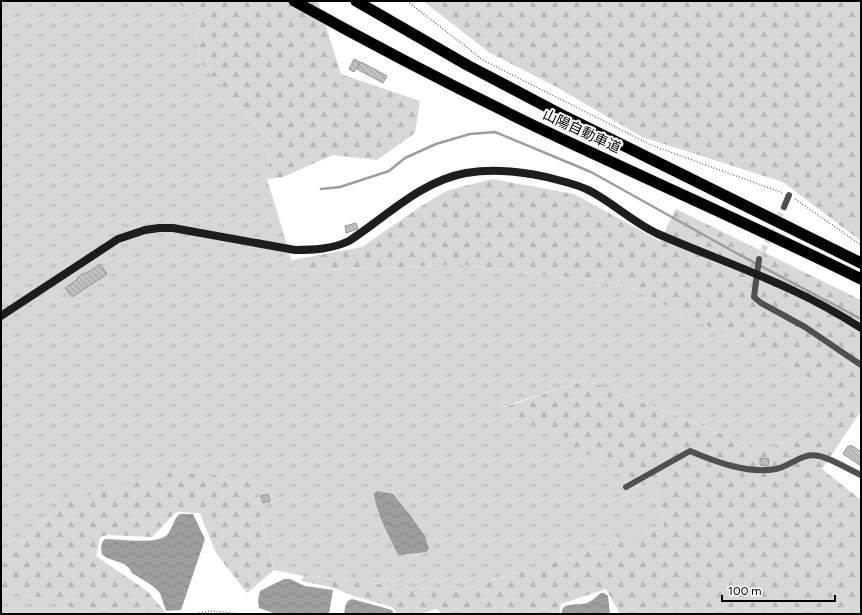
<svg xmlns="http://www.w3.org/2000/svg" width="862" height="615" viewBox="0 0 862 615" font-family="Figtree,'Noto Sans JP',sans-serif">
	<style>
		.grass { fill: url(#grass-tufts) }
		.forest { fill: url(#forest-firs) }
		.water { fill: url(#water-waves) }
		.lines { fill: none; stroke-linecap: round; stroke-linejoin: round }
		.stream { stroke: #9e9e9e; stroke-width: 2.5 }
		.building { fill: url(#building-back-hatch); stroke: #949494 }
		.street-tunnel { stroke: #d9d9d9; stroke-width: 6; stroke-dasharray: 6 3; stroke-linecap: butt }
		.highway-casing { stroke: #dbdbdb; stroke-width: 12 }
		.path { stroke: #727272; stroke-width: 1.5; stroke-dasharray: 1 2; stroke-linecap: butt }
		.street { stroke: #505050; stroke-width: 6 }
		.secondary { stroke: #1d1d1d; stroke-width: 8 }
		.highway { stroke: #000; stroke-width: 11 }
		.labels { text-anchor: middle; stroke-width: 4; stroke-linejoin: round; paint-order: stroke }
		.street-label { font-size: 14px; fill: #000; stroke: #fff }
	</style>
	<defs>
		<pattern id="grass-tufts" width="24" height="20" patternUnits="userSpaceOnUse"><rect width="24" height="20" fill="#d7d7d7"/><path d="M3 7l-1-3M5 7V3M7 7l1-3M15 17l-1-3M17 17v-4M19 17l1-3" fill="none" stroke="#b7b7b7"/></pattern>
		<pattern id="forest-firs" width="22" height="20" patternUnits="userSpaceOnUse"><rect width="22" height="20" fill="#d7d7d7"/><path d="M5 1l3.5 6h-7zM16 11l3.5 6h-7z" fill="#b7b7b7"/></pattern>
		<pattern id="water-waves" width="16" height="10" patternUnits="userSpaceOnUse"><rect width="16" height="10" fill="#9e9e9e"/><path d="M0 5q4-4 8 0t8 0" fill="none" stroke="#868686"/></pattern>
		<pattern id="building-back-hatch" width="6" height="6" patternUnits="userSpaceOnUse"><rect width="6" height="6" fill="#c0c0c0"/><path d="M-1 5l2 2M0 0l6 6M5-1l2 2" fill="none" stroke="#a3a3a3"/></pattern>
	</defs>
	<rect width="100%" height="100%" fill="#fff"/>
	<!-- grass -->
	<g class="grass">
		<path d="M1,1H175L194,15L200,61L271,142L267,179L295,271L462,265L621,283L822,383L829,423L764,451L587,380L502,407L657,492L664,526L615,543L456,592L304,576L274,570L253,478L60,504L1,567Z"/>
		<path d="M1,588L91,614H1Z"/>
	</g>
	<!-- forest -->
	<g class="forest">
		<path d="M175,1H318L341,74L420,101L415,133L377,160L333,155L283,177L267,179L271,142L200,61L194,15Z"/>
		<path d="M423,1H861V241L783,182L642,137L555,86L490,53Z"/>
		<path d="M492,179L574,194L660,241L676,209L861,300V411L822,469L861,500V614H620L606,589L561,604L559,614H442L437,609L420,614H398L392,607L354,596L331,587L301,581L304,576L456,592L615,543L664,526L657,492L501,408L587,380L764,451L829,423L821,383L621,283L462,265L295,271L292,260L362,247L417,209L446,191Z"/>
		<path d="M167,472L253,478L274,570L247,593L216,553L200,513L176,512L152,537L108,535L100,537L96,556L147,591L167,614H91L1,588V567L60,504Z"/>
	</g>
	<!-- water -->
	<g class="water">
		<path d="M377,491L393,494L410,515L425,536L429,549L426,552L398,555C389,535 377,516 374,494Z"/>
		<path d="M180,514H193L205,539L181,610L166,611L160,593L153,586L132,573L129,568L124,564L107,558L102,554C101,548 100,544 105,539C119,539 157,545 167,535C173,528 173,519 180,514Z"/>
		<path d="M284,579H290L305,586L333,590L329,614H276L259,608L258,600L260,591Z"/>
		<path d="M601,593H604L608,596L610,614L562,613C561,601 579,606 587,603C592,601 597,596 601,593Z"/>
		<path d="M352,599L392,610L394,614H344C345,608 345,601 352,599Z"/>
	</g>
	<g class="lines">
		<!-- stream -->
		<path class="stream" d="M321,189L340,187L389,171L405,158L436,144L470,134L495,132L591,172L738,254L861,319"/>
	</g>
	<!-- building -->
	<g class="building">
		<path d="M354,59L360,62L354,72L349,69Z"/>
		<path d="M361,62L387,76L383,83L357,69Z"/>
		<path d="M356,223L358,229L346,233L345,226Z"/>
		<path d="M100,264L107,274L72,297L65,288L78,279L77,278L84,273L85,274Z"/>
		<path d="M851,445L861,452V466L843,454L848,446L849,447Z"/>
		<path d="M760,458L769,459L768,466L760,465Z"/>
		<path d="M268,494L270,501L263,503L261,496Z"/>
	</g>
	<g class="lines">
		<!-- street-tunnel -->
		<path class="street-tunnel" d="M759,259L784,207"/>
		<!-- highway casing -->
		<g class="highway-casing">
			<g id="highway">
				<path d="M294,1C382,50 471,96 562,139C662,186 762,230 861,279"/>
				<path d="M356,1L467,65L566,117L861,263"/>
			</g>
		</g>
		<!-- path -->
		<g class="path">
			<path d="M407,1L483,60L651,145L783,193"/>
			<path d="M795,199L861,245"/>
			<path d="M193,614L212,611L241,614"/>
		</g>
		<!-- street -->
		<g class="street">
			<path d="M784,207L789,195"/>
			<path d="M759,259L754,297L761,303L805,327L861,365"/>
			<path d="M626,487L690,451C716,462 747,474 776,469C791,466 802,452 819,456C830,458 850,470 861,475"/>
		</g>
		<!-- secondary -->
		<path class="secondary" d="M1,316L118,239L145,230L159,228H173L295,250C314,250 332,249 349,241C386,217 421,181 466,173C497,168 528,172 558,180C570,183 582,186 592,192C614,204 633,222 656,233C701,253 748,269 792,290C816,301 839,314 861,328"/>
		<!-- highway -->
		<use href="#highway" class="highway"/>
	</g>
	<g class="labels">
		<!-- street labels -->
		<g class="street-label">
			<text transform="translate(582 131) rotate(25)" y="5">山陽自動車道</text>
		</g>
	</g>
	<!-- border -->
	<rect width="862" height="615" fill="none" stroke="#000000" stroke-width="4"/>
	<!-- scale -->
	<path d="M722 595v6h113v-6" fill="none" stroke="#000000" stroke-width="2"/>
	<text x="728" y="595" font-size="12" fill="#000000" stroke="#ffffff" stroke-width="3" paint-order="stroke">100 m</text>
</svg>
